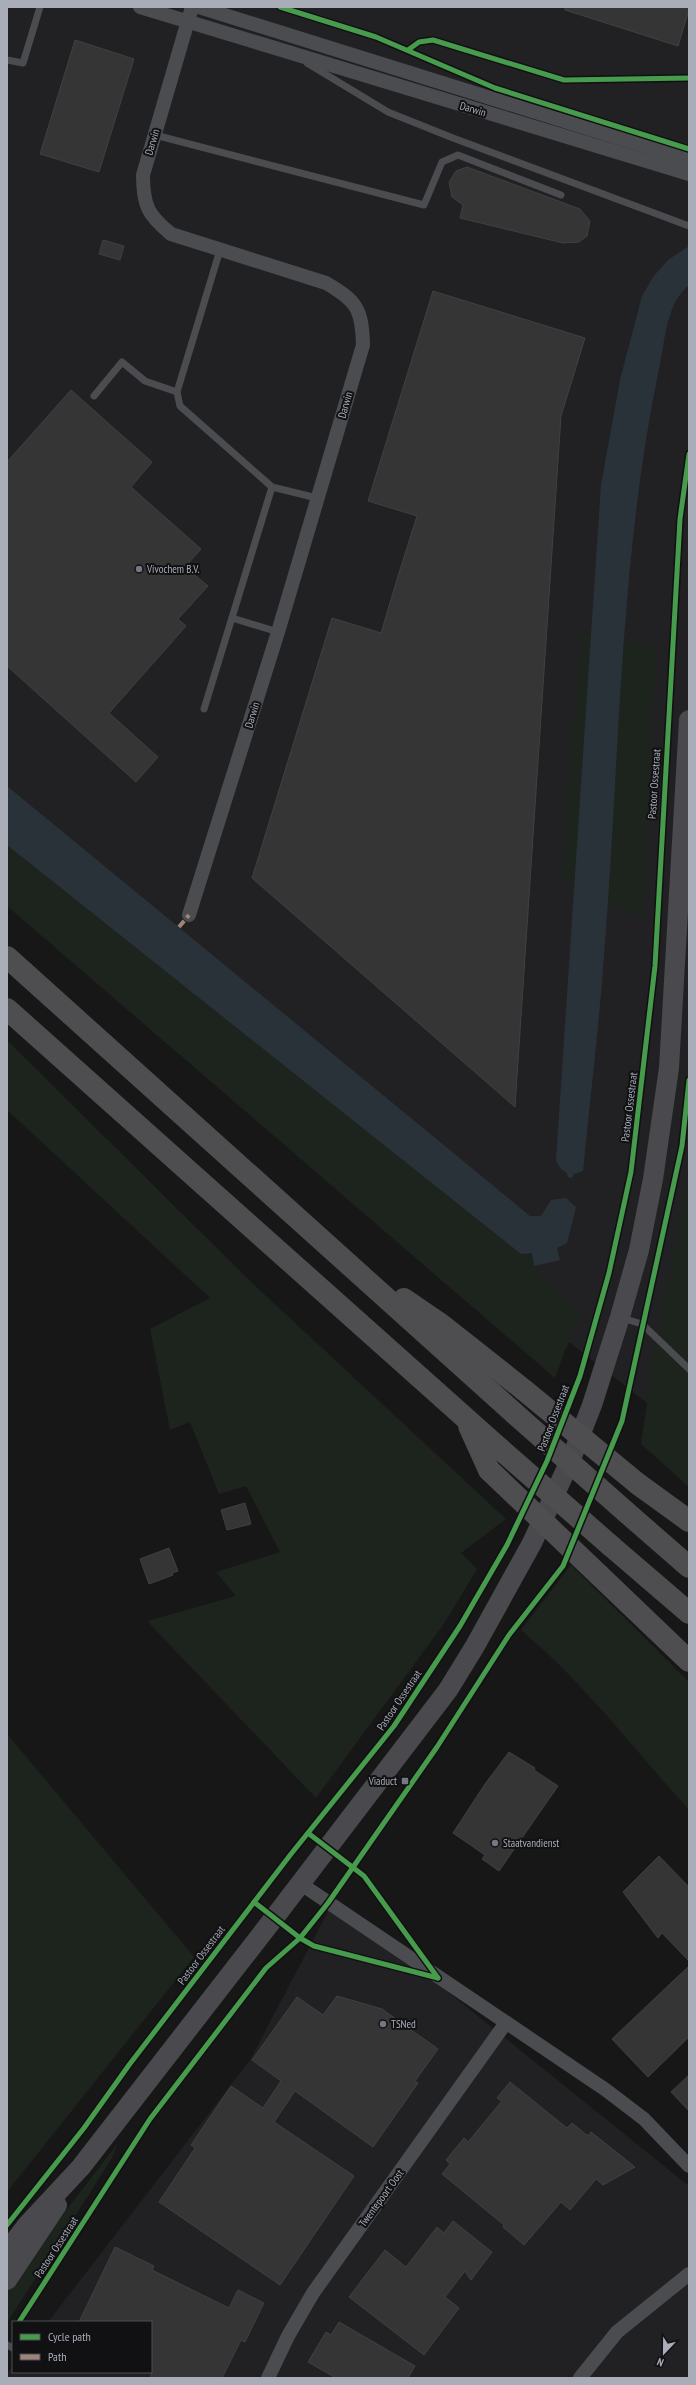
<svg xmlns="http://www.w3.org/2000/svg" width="696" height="2385" viewBox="0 0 696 2385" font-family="'PT Sans Narrow',sans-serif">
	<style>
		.built { fill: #212123 }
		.green { fill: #1d241e }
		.water { fill: #2a3239 }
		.building { fill: #353536; stroke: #3f4043 }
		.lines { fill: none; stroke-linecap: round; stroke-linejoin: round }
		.service { stroke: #4b4c50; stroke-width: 7 }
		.minor { stroke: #4b4c50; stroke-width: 14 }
		.secondary { stroke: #4a4a4e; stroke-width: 20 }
		.motorway { stroke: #4e4e51; stroke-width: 22 }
		.motorway-bridge { stroke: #4e4e51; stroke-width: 22 }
		.quiet { stroke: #a18479; stroke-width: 4; stroke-dasharray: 8 4; stroke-linecap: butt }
		.cycleway-casing { stroke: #111113; stroke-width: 8 }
		.cycleway { stroke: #469c4c; stroke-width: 5 }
		.poi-dot { fill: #757880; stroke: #111113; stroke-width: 1.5 }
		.labels { text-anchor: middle; stroke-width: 4; stroke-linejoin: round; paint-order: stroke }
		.street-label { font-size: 11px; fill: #a8adb8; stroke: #111113 }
		.poi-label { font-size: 11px; fill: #a8adb8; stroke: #111113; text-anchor: start }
	</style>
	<rect width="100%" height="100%" fill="#171717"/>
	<!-- built -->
	<g class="built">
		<path d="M7,7H689V1436L563,1337L7,854Z"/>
		<path d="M334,1900L689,2186V2378H7V2373L13,2366V2372H151V2322H48L250,2060Z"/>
	</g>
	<!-- green -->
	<g class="green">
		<path d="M581,633L656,647L643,920L561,877Z"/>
		<path d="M7,845L521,1254L532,1253L534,1266L580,1317L564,1353L555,1378L7,906Z"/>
		<path d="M7,1040L249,1280L506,1519L461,1553L477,1569L473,1576L443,1625L316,1798L147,1621L236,1596L216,1572L280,1552L246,1486L219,1494L190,1422L170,1430L150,1329L210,1298L7,1110Z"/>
		<path d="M689,1167V1382L685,1393L689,1396V1487L641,1444L653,1362Z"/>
		<path d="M571,1565L689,1682V1810C635,1750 584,1683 521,1630Z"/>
		<path d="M7,1734L194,1957L7,2192Z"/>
		<path d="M118,2143L112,2158L7,2323V2287Z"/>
	</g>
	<!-- water -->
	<g class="water">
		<path d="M689,246V285C667,302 665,339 660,364C619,557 620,758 604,955C599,1027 590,1099 583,1171L574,1174L572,1178L568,1177L567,1173L561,1169L556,1161L601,485L620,380L642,296L653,277L668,260Z"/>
		<path d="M7,786L530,1216H541L551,1200L566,1198L576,1207L567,1243L557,1248L560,1260L534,1266L532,1253L521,1254L7,845Z"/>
	</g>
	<!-- building -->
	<g class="building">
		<path d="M565,7H689V10L678,46L565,10Z"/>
		<path d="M75,40L134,59L99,172L40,154Z"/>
		<path d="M467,167L580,209L590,221L587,236L579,242L563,243L460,218L463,205L452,197L449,182L456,171Z"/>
		<path d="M103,240L124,246L120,260L99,254Z"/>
		<path d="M433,291L585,338L561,416L515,1107L252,878L332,618L381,633L398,576L417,516L368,501Z"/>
		<path d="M71,390L152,462L131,487L201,549L185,567L208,586L178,619L186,626L109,713L158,757L136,782L7,666V462Z"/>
		<path d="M245,1503L251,1524L227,1530L221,1510Z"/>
		<path d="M169,1548L178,1571L172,1573L173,1575L149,1584L140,1559Z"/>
		<path d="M509,1752L535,1768L534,1770L558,1786L499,1871L482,1859L485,1855L453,1833L485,1784Z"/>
		<path d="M659,1856L689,1887V1961L662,1933L658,1938L623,1892Z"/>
		<path d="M689,1966V2037L648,2077L612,2039Z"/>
		<path d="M337,1996L382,2009L438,2049L415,2081L418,2083L373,2147L295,2091L274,2122L354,2176L280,2285L159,2202L195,2148L191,2145L231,2086L263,2108L281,2081L252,2060L297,1997L323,2015Z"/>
		<path d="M689,2075V2111L671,2092Z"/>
		<path d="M510,2082L567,2128L572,2123L588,2136L591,2132L635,2167L603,2185L596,2179L570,2210L561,2202L524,2245L503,2227L504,2225L442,2174L450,2164L446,2160L464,2138L468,2142L502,2101L497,2098Z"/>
		<path d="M453,2221L492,2252L471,2280L465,2271L445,2297L459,2308L424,2355L349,2297L385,2250L406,2267L437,2227L444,2233Z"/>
		<path d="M115,2247L154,2266L152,2270L229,2308L238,2290L264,2303L245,2342L241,2340L222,2378H151V2322H79Z"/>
		<path d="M339,2322L415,2366L408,2378H336L308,2362L326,2332L331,2335Z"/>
	</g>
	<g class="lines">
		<!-- service -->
		<g class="service">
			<path d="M7,60L23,63L40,7"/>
			<path d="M307,63L388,112L453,138L689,226"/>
			<path d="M155,135L424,205L442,162L458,155L561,195"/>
			<path d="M94,396L122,362L145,381L177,392"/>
			<path d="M272,487L317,498"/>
			<path d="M232,618L278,632"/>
			<path d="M204,709L272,487L180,406L177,392L220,250"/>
			<path d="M622,1318L642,1324L689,1369"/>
			<path d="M7,2345L13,2348"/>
		</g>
		<!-- minor -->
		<g class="minor">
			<path d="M140,7L689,174"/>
			<path d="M199,7L689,160"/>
			<path d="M189,915L278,632L363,345C362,309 357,301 326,283L171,234C148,215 143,206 143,175L192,7"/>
			<path d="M301,1884L606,2090L644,2119L689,2166"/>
			<path d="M268,2378L288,2336L313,2293L505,2024"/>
			<path d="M580,2378L617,2332L689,2274"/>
		</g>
		<!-- secondary -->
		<g class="secondary">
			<path d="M7,2251L28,2224L81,2167L274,1918L448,1690L475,1646L532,1543L571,1459L592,1405L620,1317L639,1250L653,1179L669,1068L689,720"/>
			<path d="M7,2280L57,2205"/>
		</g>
		<!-- motorway -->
		<g class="motorway">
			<path d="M7,957L514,1413"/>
			<path d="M7,1009L499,1448"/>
			<path d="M404,1299L442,1325L524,1390"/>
			<path d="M469,1426L489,1470"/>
			<path d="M638,1484L689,1521"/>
			<path d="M626,1512L689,1567"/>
			<path d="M611,1546L689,1613"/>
			<path d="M599,1575L689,1661"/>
		</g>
		<!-- motorway-bridge -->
		<g class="motorway-bridge">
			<path d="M524,1390L638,1484"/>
			<path d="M514,1413L626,1512"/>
			<path d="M499,1448L611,1546"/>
			<path d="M489,1470L599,1575"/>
		</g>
		<!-- quiet -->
		<path class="quiet" d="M179,927L189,915"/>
		<!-- cycleway casing -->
		<g class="cycleway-casing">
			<g id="cycleway">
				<path d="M280,7L376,37L495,88L689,149"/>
				<path d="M408,50L419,42L433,40L564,80L689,78"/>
				<path d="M308,1833L364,1876L438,1978"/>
				<path d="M254,1902L300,1938L314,1946L438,1978"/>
				<path d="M7,2225L84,2128L129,2065L291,1854L394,1726L460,1626L507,1545L547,1461L580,1376L609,1273L631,1172L655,966L680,519L689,454"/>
				<path d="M19,2322L150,2119L266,1968L300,1938L328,1903L437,1747L509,1635L563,1566L622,1421L682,1146L689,1080"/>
			</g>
		</g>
		<!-- cycleway -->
		<use href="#cycleway" class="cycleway"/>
	</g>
	<!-- markers -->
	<g class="poi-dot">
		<circle cx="139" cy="569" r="4"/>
		<rect x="401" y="1777" width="8" height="8" rx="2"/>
		<circle cx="495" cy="1843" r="4"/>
		<circle cx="383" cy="2024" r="4"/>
	</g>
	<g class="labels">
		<!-- street labels -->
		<g class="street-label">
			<text transform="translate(473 109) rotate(17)" y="4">Darwin</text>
			<text transform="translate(152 142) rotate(-73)" y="4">Darwin</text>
			<text transform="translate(345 405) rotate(-74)" y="4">Darwin</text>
			<text transform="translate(252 715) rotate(-73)" y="4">Darwin</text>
			<text transform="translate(654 784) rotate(-86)" y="4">Pastoor Ossestraat</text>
			<text transform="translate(629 1107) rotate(-83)" y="4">Pastoor Ossestraat</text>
			<text transform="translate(553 1418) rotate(-69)" y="4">Pastoor Ossestraat</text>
			<text transform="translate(399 1700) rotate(-56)" y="4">Pastoor Ossestraat</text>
			<text transform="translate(201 1955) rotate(-53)" y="4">Pastoor Ossestraat</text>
			<text transform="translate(381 2198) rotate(-54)" y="4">Twentepoort Oost</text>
			<text transform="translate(56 2247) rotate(-57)" y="4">Pastoor Ossestraat</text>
		</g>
		<!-- poi labels -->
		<g class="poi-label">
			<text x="147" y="573">Vivochem B.V.</text>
			<text x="397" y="1785" text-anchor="end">Viaduct</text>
			<text x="503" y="1847">Staatvandienst</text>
			<text x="391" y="2028">TSNed</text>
		</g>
	</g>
	<!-- border -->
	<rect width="696" height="2385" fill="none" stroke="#a8adb8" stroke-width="16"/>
	<!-- legend -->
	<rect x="12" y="2321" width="140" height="52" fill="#111113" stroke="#4d4f55"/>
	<rect x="20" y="2334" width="20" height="6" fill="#469c4c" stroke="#4d4f55"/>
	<text x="48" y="2341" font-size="12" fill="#a8adb8">Cycle path</text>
	<rect x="20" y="2354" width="20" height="6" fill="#a18479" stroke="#4d4f55"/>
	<text x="48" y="2361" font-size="12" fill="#a8adb8">Path</text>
	<!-- north arrow -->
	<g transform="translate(664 2353) rotate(202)" stroke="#111113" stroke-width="3" paint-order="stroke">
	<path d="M0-3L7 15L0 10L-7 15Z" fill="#a8adb8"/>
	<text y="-6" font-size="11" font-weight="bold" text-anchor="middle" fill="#a8adb8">N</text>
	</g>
</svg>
